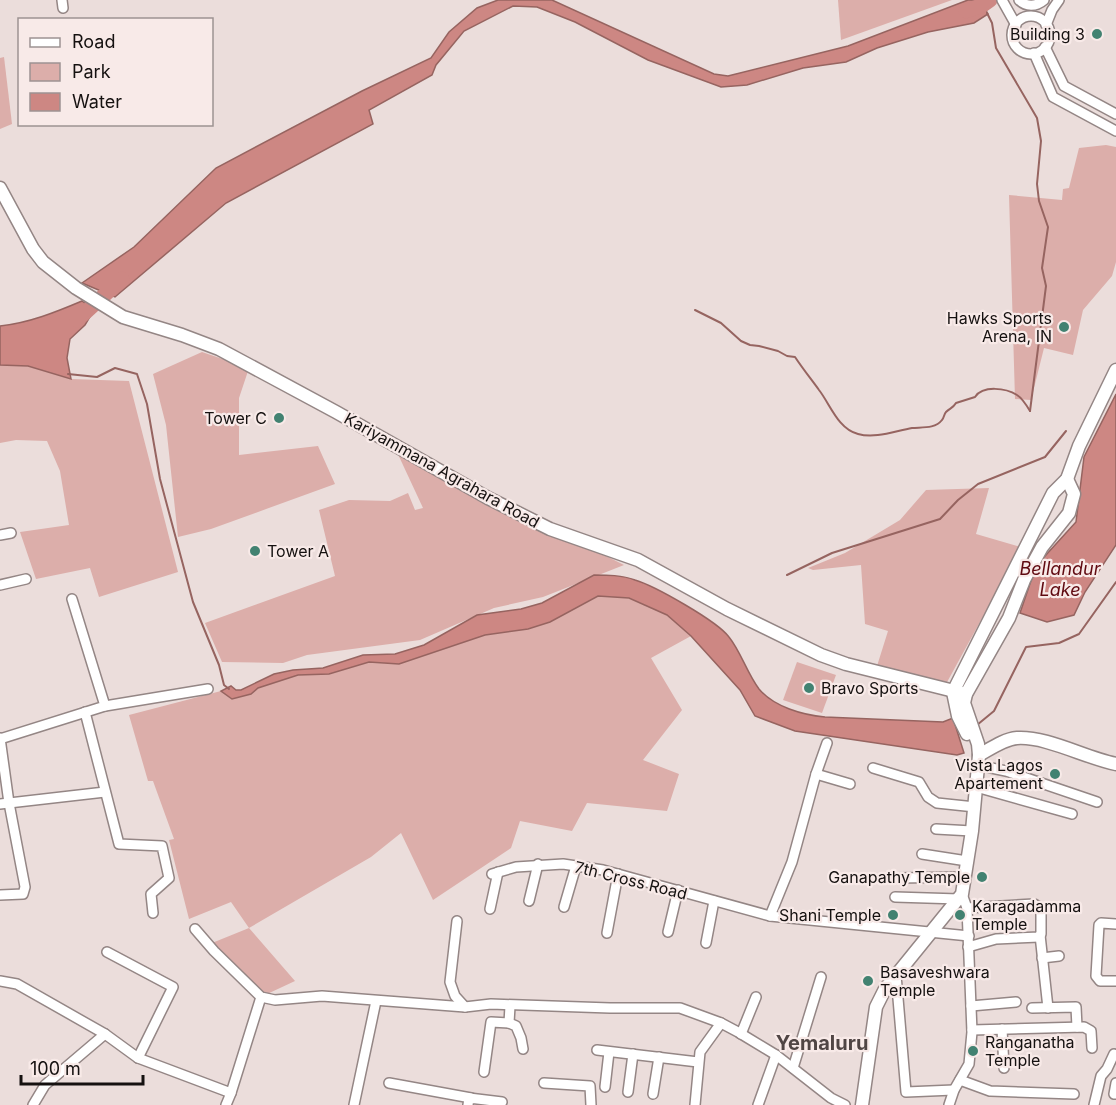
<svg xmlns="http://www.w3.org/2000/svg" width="1116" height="1105" viewBox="0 0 1116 1105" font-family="Inter,sans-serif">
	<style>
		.green { fill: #dcaeaa }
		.water { fill: #cd8783; stroke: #966460; stroke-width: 1.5 }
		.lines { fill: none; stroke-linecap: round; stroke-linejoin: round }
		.stream { stroke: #966460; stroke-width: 2 }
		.river { stroke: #cd8783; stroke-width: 15 }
		.minor-casing { stroke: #948685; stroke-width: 12 }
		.tertiary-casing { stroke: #948685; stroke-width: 15 }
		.minor { stroke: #fff; stroke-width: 9 }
		.tertiary { stroke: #fff; stroke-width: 12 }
		.poi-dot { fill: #428271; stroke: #f8eae8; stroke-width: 2 }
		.labels { text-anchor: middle; stroke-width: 4.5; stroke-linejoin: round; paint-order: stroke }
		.poi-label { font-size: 16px; fill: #151110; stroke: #f8eae8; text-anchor: end }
		.street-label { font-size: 16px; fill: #151110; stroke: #f8eae8 }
		.water-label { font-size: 18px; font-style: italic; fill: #600a11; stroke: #f8eae8 }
		.quarter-label { font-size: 20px; font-weight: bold; fill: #504544; stroke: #f8eae8 }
	</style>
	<rect width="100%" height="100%" fill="#ebdddb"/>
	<!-- green -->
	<g class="green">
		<path d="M838,0H952L841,40Z"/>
		<path d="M4,57L12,124L0,129V58Z"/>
		<path d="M1106,145L1116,147V262L1112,276L1083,310L1073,355L1044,348L1031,400L1015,399L1009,195L1062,200L1063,189L1069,188L1079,148Z"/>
		<path d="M202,352L249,368L239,398V455L318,446L335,484L211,529L178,537L166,425L153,374Z"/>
		<path d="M0,365L28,366L71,379L129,381L178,572L99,597L90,568L36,579L20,532L69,525L60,471L47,441L16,440L0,443Z"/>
		<path d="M396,450L624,565L543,597L494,608L420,640L307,655L283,663L222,662L205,623L335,576L319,510L349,500L390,501L408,493L415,510L423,508Z"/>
		<path d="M989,488L976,534L1021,547L946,684L877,666L888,631L865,624L861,565L813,570L808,568L845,553L900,520L926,490Z"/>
		<path d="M598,596L630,598L667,615L691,636L651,658L682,710L643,760L679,774L667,811L587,803L572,831L520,821L511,848L433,900L401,833L371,857L249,928L295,981L265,995L212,943L249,928L231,902L189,919L169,840L174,839L153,781H148L129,715L221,691L232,699L251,694L258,688L298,675L329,674L369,662L399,664L485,635L528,629L550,622Z"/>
		<path d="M797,662L836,675L822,713L783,700Z"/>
	</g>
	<!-- water -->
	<g class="water">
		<path d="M498,0H552L714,74L728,76L848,46L968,0H980L988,14L974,23L928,32L877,48L846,62L803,68L747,85L721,87L648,60L575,22L537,7L513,6L464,31L436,65L432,75L369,110L373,124L226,203L115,297L82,283L134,247L216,168L362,91L431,58L449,32L477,8Z"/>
		<path d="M82,301L94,310L85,325L70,339L67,358L71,379L28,366L0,365V326C29,323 56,312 82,301Z"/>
		<path d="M1116,394V545L1085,592L1074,615L1047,622L1020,613L1036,566L1076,522L1084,457Z"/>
		<path d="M594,575C607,575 622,575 635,580C655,586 717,621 729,637C741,652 747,673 759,689C774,707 803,715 825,717L943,722L953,718L964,753L957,755L795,731L755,716L740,690L691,636L667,615L629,598L598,596L550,622L528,629L485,635L399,664L369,662L329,674L298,675L258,688L251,694L232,699L221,691L231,686L236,690H241L274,674L293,670L323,668L363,655L395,654L424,645L477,615L521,609L542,603Z"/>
	</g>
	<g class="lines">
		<!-- stream -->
		<g class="stream">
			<path d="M987,13L992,23L996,48L1037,118L1041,141L1037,184L1039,201L1048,227L1042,268L1046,286L1030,411"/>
			<path d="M695,310L721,323L741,341L750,345L759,346L778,351L787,356L795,357C803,369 811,379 819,390C830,404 838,429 858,434C875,439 895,431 912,428C922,427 935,429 942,420C944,418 944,414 946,412C950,408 953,408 956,403L975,397C983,385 1006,388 1017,395C1022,398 1027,406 1030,411"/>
			<path d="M68,374L97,377L115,368L137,374L147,404L160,479L193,602L219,665L224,685L229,689"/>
			<path d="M787,575L832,553L940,519L958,500L978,484L1045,457L1066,431"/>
			<path d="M977,725L994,711L1026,647L1059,643L1079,634L1116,582"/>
		</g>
		<!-- river -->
		<g class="river">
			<path d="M966,11L983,5L990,0"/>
			<path d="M77,320L122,279"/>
		</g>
		<!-- minor casing -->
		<g class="minor-casing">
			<g id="minor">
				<path d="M62,0L63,8"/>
				<path d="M1002,0L1016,25"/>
				<path d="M1019,0C1026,7 1036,7 1044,0"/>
				<circle cx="1031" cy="35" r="19"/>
				<path d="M1046,25L1052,10L1059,0"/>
				<path d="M1045,47L1064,86L1116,114"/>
				<path d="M1034,53L1053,97L1116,131"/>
				<path d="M0,535L11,533"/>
				<path d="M0,585L26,579"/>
				<path d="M105,706L208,689"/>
				<path d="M85,712L119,844L162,846L169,878L151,894L153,913"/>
				<path d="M0,738L9,803L25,887L23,894L0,895"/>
				<path d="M0,739L105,706L72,599"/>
				<path d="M977,765L1006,771L1097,802"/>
				<path d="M873,768L919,782L928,797L937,803L975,807"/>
				<path d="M816,774L850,784"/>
				<path d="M976,787L1072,814"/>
				<path d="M0,804L105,792"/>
				<path d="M936,829L972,831"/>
				<path d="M922,854L967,861"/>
				<path d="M492,874L516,867L563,864L603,870L770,916L969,936"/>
				<path d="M897,878L965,877"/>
				<path d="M895,897L959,899"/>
				<path d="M529,901L538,864"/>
				<path d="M564,907L576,866"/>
				<path d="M967,908L1034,904L1039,907L1041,912V934L1039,937L996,939L968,947"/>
				<path d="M490,909L498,872"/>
				<path d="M770,916L792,862L816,774L827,743"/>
				<path d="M457,921L450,982L455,996L465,1007"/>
				<path d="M1116,924L1101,923L1099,925L1096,976L1100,981H1116"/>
				<path d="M195,929L214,951L261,997L275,1000L322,996L465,1007L491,1004L610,1008H680L721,1023L738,1032L776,1055L831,1098L845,1105"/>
				<path d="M668,932L678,890"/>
				<path d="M607,933L618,874"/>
				<path d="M1040,935L1048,1008"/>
				<path d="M706,943L714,901"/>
				<path d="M107,952L173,987L138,1058"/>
				<path d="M1042,958L1059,956"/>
				<path d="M896,975L906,1092L954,1090"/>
				<path d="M0,981L17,984L105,1034L138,1058L231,1093L226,1105"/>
				<path d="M510,1006L509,1023L516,1026L521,1038L523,1049"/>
				<path d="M971,1006L1016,1002"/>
				<path d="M1032,1008L1076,1007L1077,1027"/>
				<path d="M1002,1029L1004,1068"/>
				<path d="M972,1030L1084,1027L1091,1031L1092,1048"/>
				<path d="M741,1034L756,997"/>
				<path d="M597,1050L698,1062"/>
				<path d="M793,1068L821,977"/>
				<path d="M484,1072L491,1022L509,1023"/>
				<path d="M960,1080L990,1091L1074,1094"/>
				<path d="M389,1083L471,1098"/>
				<path d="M544,1083L590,1086L591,1105"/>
				<path d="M1116,1083L1114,1094H1116"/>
				<path d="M605,1087L609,1052"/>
				<path d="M628,1092L633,1054"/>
				<path d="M231,1093L261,997"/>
				<path d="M653,1094L659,1057"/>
				<path d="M33,1105L45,1085L105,1034"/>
				<path d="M354,1105L376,1001"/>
				<path d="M468,1105L469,1098L502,1102"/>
				<path d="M695,1105L700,1052L721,1023"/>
				<path d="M758,1105L776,1055"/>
				<path d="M949,1105L954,1090L969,1064L972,1032L967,908L962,894"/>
				<path d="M1094,1105L1101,1076L1107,1069L1114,1054"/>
			</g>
		</g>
		<!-- tertiary casing -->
		<g class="tertiary-casing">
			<g id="tertiary">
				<path d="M0,188L33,249L43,262L76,288L123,317L182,335L219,349L336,412L488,498L550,529L638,560L727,609L821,655L846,664L966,694"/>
				<path d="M967,734L958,716L953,692L1053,493L1067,479L1079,446L1116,370"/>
				<path d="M979,755C990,749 1004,739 1017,738C1046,736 1086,758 1116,764"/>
				<path d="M862,1105L876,1007L885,989L962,894L972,831L979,755L978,744L964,703L966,694L1009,618L1024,580L1042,547L1069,513L1074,494L1067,479"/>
			</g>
		</g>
		<!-- minor -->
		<use href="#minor" class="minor"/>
		<!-- tertiary -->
		<use href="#tertiary" class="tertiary"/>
	</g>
	<!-- markers -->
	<g class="poi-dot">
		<circle cx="1097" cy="34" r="6"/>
		<circle cx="1064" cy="327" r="6"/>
		<circle cx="279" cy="418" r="6"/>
		<circle cx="255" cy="551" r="6"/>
		<circle cx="809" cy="688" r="6"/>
		<circle cx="1055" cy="774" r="6"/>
		<circle cx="982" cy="877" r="6"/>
		<circle cx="893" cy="915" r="6"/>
		<circle cx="960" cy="915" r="6"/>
		<circle cx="868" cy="981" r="6"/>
		<circle cx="973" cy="1051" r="6"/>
	</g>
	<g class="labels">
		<!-- poi labels -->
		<g class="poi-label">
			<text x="1085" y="40">Building 3</text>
			<text x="1052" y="324">Hawks Sports<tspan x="1052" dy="18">Arena, IN</tspan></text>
			<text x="267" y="424">Tower C</text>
			<text x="267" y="557" text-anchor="start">Tower A</text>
			<text x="821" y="694" text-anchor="start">Bravo Sports</text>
			<text x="1043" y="771">Vista Lagos<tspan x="1043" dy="18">Apartement</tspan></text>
			<text x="970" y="883">Ganapathy Temple</text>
			<text x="972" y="912" text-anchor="start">Karagadamma<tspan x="972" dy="18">Temple</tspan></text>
			<text x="881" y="921">Shani Temple</text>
			<text x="880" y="978" text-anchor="start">Basaveshwara<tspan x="880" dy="18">Temple</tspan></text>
			<text x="985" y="1048" text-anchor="start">Ranganatha<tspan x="985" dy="18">Temple</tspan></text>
		</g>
		<!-- street labels -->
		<g class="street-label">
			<text transform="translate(442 470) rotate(29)" y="6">Kariyammana Agrahara Road</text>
			<text transform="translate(631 880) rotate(14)" y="6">7th Cross Road</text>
		</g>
		<!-- water labels -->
		<g class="water-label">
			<text x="1060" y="575">Bellandur<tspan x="1060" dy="21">Lake</tspan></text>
		</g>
		<!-- quarter labels -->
		<g class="quarter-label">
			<text x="822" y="1050">Yemaluru</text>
		</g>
	</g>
	<!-- legend -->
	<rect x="18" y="18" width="195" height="108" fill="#f8eae8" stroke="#9d9392" stroke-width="1.5"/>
	<rect x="30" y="38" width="30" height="9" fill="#ffffff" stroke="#9d9392" stroke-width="1.5"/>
	<text x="72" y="48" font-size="18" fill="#151110">Road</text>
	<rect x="30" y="63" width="30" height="18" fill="#dcaeaa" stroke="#9d9392" stroke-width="1.5"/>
	<text x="72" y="78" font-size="18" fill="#151110">Park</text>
	<rect x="30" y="93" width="30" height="18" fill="#cd8783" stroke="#9d9392" stroke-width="1.5"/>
	<text x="72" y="108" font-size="18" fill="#151110">Water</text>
	<!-- scale -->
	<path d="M21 1075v9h122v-9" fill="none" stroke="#151110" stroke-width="3"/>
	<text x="30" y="1075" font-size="18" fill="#151110" stroke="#f8eae8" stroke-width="4.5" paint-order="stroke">100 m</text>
</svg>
